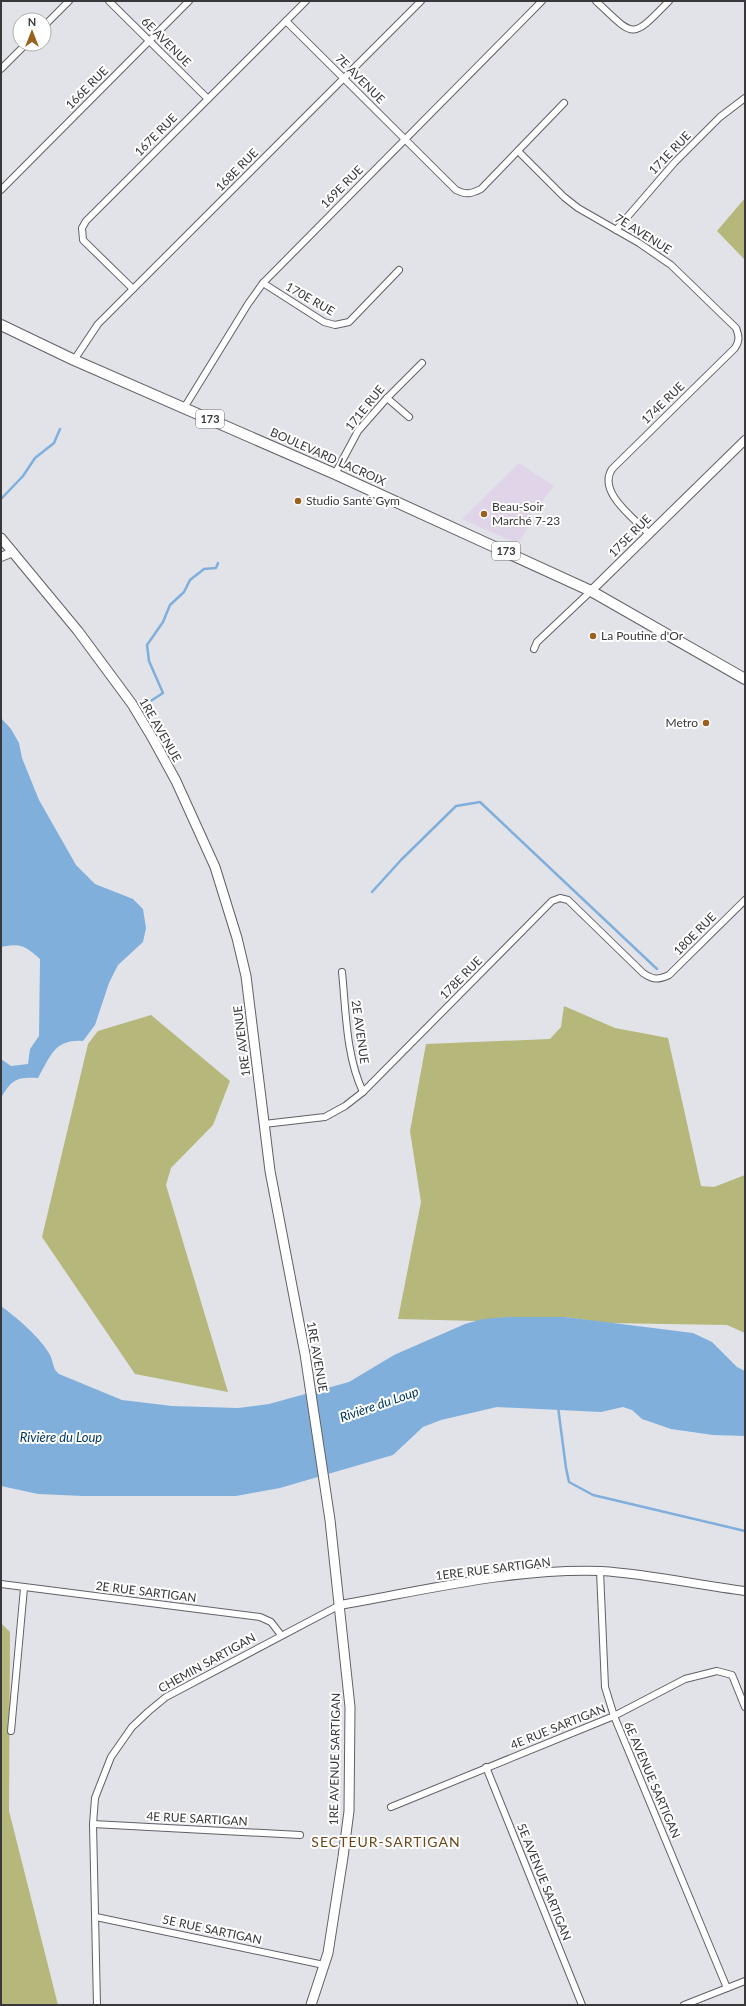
<svg xmlns="http://www.w3.org/2000/svg" width="746" height="2006" viewBox="0 0 746 2006" font-family="Lato,sans-serif">
	<style>
		.commercial { fill: #e0d4e8 }
		.forest { fill: #b5b87a }
		.water { fill: #80afdc }
		.lines { fill: none; stroke-linecap: round; stroke-linejoin: round }
		.stream { stroke: #80afdc; stroke-width: 2.5 }
		.minor-casing { stroke: #606167; stroke-width: 8 }
		.tertiary-casing { stroke: #606167; stroke-width: 10 }
		.secondary-casing { stroke: #606167; stroke-width: 11 }
		.primary-casing { stroke: #606167; stroke-width: 12 }
		.minor { stroke: #fff; stroke-width: 6 }
		.tertiary { stroke: #fff; stroke-width: 8 }
		.secondary { stroke: #fff; stroke-width: 9 }
		.primary { stroke: #fff; stroke-width: 10 }
		.poi-dot { fill: #9a611e; stroke: #fff; stroke-width: 1.5 }
		.labels { text-anchor: middle; stroke-width: 4; stroke-linejoin: round; paint-order: stroke }
		.shield { fill: #fff; stroke: #747476; stroke-width: 1 }
		.shield-label { font-size: 11px; font-weight: bold; fill: #38383b }
		.street-label { font-size: 12px; fill: #38383b; stroke: #fff }
		.poi-label { font-size: 12px; fill: #38383b; stroke: #fff; text-anchor: start }
		.water-label { font-size: 13px; font-style: italic; fill: #003862; stroke: #fff }
		.quarter-label { font-size: 14px; letter-spacing: 1px; fill: #6d4619; stroke: #fff }
	</style>
	<rect width="100%" height="100%" fill="#e1e3e9"/>
	<!-- commercial -->
	<path class="commercial" d="M519,463L554,486L527,520L529,526L518,544L462,519Z"/>
	<!-- forest -->
	<g class="forest">
		<path d="M745,198V260L717,231Z"/>
		<path d="M564,1006L615,1028L668,1038L701,1186L714,1187L745,1175V1333L727,1325L608,1323L565,1317H507L477,1321L398,1319L421,1202L410,1131L426,1044L550,1039L561,1027Z"/>
		<path d="M151,1015L230,1081L213,1125L171,1168L166,1185L228,1392L135,1374L42,1237L88,1044L98,1031Z"/>
		<path d="M1,1623L10,1632L9,1811L58,2005H1Z"/>
	</g>
	<!-- water -->
	<g class="water">
		<path d="M1,718L11,729L19,743L22,758L39,800L76,865L95,884L133,899L143,909L146,928L143,942L118,965L109,983L95,1025L83,1041C54,1039 51,1056 38,1078C17,1077 12,1079 1,1098V1059L11,1066L28,1064L30,1049L39,1036L40,959C25,946 21,943 1,947Z"/>
		<path d="M1,1306C16,1317 41,1338 50,1355C54,1363 52,1368 59,1374L122,1400L172,1406L238,1408L269,1404L349,1382L394,1355L465,1324L483,1319L507,1317H565L693,1333L712,1342L737,1367L745,1371V1436L713,1435L671,1429L642,1419L632,1410L623,1407L601,1412L497,1407L441,1420L423,1427L393,1455L280,1488L236,1496H83L38,1494L1,1486Z"/>
	</g>
	<g class="lines">
		<!-- stream -->
		<g class="stream">
			<path d="M1,499L23,476L35,458L54,443L60,429"/>
			<path d="M143,706L163,693L149,661L147,645L163,622L170,605L184,592L190,580L204,569L216,568L218,563"/>
			<path d="M372,892L401,860L456,806L480,802L657,969"/>
			<path d="M558,1407L566,1468L569,1482L593,1495L745,1531"/>
		</g>
		<!-- minor casing -->
		<g class="minor-casing">
			<g id="minor">
				<path d="M109,1L208,99"/>
				<path d="M596,1C635,38 631,40 669,1"/>
				<path d="M286,21L456,190C466,195 471,194 481,189L564,103"/>
				<path d="M44,26L69,1"/>
				<path d="M1,69L26,44"/>
				<path d="M518,151L564,197L578,208L639,243L671,265L736,328C739,336 740,340 735,348L612,469C597,492 634,518 649,534"/>
				<path d="M1,190L189,1"/>
				<path d="M616,230L674,163L720,117L745,98"/>
				<path d="M263,283L324,322L335,325L349,322L399,270"/>
				<path d="M133,289L83,240L82,228L86,221L306,1"/>
				<path d="M74,360L98,324L421,1"/>
				<path d="M387,398L409,417"/>
				<path d="M184,408L248,304L263,283L542,1"/>
				<path d="M335,474L358,431L387,398L422,363"/>
				<path d="M534,649L537,642L591,591"/>
				<path d="M342,972C346,1012 346,1056 363,1092"/>
				<path d="M264,1124L325,1117L345,1106L363,1092L552,901L560,898L568,900L643,973C653,980 658,980 669,975L745,900"/>
				<path d="M600,1571L605,1687L614,1716L727,1988"/>
				<path d="M1,1584L260,1617L271,1622L281,1635"/>
				<path d="M11,1731L24,1588"/>
				<path d="M486,1767L582,2005"/>
				<path d="M391,1807L614,1716L685,1679L717,1671L732,1675L745,1707"/>
				<path d="M93,1824L300,1835"/>
				<path d="M96,1917L324,1965"/>
				<path d="M97,2005L93,1824L95,1798L111,1757L132,1727L149,1711L166,1697L340,1605"/>
				<path d="M684,2005L745,1981"/>
			</g>
		</g>
		<!-- tertiary casing -->
		<g class="tertiary-casing">
			<g id="tertiary">
				<path d="M1,557L13,552"/>
				<path d="M591,591L745,440"/>
				<path d="M340,1605C426,1590 514,1568 601,1571C650,1574 697,1585 745,1591"/>
			</g>
		</g>
		<!-- secondary casing -->
		<g class="secondary-casing">
			<path id="secondary" d="M1,538L78,631L132,704L153,739L176,781L215,867L237,938L246,976L270,1171L305,1354L330,1520L350,1707L349,1811L343,1857L328,1953L311,2005"/>
		</g>
		<!-- primary casing -->
		<g class="primary-casing">
			<path id="primary" d="M1,325L74,360L335,474L591,591L745,679"/>
		</g>
		<!-- minor -->
		<use href="#minor" class="minor"/>
		<!-- tertiary -->
		<use href="#tertiary" class="tertiary"/>
		<!-- secondary -->
		<use href="#secondary" class="secondary"/>
		<!-- primary -->
		<use href="#primary" class="primary"/>
	</g>
	<!-- markers -->
	<g class="poi-dot">
		<circle cx="298" cy="501" r="4"/>
		<circle cx="484" cy="514" r="4"/>
		<circle cx="593" cy="636" r="4"/>
		<circle cx="706" cy="723" r="4"/>
	</g>
	<g class="labels">
		<!-- shield labels -->
		<g class="shield">
			<rect x="196" y="410" width="28" height="18" rx="3"/>
			<rect x="492" y="542" width="28" height="18" rx="3"/>
		</g>
		<g class="shield-label">
			<text x="210" y="423">173</text>
			<text x="506" y="555">173</text>
		</g>
		<!-- street labels -->
		<g class="street-label">
			<text transform="translate(166 42) rotate(45)" y="4">6E AVENUE</text>
			<text transform="translate(360 79) rotate(45)" y="4">7E AVENUE</text>
			<text transform="translate(87 88) rotate(-45)" y="4">166E RUE</text>
			<text transform="translate(156 135) rotate(-45)" y="4">167E RUE</text>
			<text transform="translate(670 153) rotate(-46)" y="4">171E RUE</text>
			<text transform="translate(237 170) rotate(-45)" y="4">168E RUE</text>
			<text transform="translate(342 187) rotate(-45)" y="4">169E RUE</text>
			<text transform="translate(643 234) rotate(32)" y="4">7E AVENUE</text>
			<text transform="translate(310 299) rotate(30)" y="4">170E RUE</text>
			<text transform="translate(663 403) rotate(-44)" y="4">174E RUE</text>
			<text transform="translate(365 408) rotate(-51)" y="4">171E RUE</text>
			<text transform="translate(328 457) rotate(24)" y="4">BOULEVARD LACROIX</text>
			<text transform="translate(630 536) rotate(-45)" y="4">175E RUE</text>
			<text transform="translate(160 730) rotate(60)" y="4">1RE AVENUE</text>
			<text transform="translate(695 934) rotate(-45)" y="4">180E RUE</text>
			<text transform="translate(461 978) rotate(-45)" y="4">178E RUE</text>
			<text transform="translate(360 1032) rotate(82)" y="4">2E AVENUE</text>
			<text transform="translate(242 1041) rotate(-97)" y="4">1RE AVENUE</text>
			<text transform="translate(317 1357) rotate(80)" y="4">1RE AVENUE</text>
			<text transform="translate(493 1569) rotate(-7)" y="4">1ERE RUE SARTIGAN</text>
			<text transform="translate(146 1592) rotate(7)" y="4">2E RUE SARTIGAN</text>
			<text transform="translate(207 1663) rotate(-29)" y="4">CHEMIN SARTIGAN</text>
			<text transform="translate(558 1727) rotate(-22)" y="4">4E RUE SARTIGAN</text>
			<text transform="translate(335 1759) rotate(-89)" y="4">1RE AVENUE SARTIGAN</text>
			<text transform="translate(652 1780) rotate(67)" y="4">6E AVENUE SARTIGAN</text>
			<text transform="translate(197 1819) rotate(3)" y="4">4E RUE SARTIGAN</text>
			<text transform="translate(544 1882) rotate(68)" y="4">5E AVENUE SARTIGAN</text>
			<text transform="translate(212 1930) rotate(12)" y="4">5E RUE SARTIGAN</text>
		</g>
		<!-- poi labels -->
		<g class="poi-label">
			<text x="306" y="505">Studio Santé Gym</text>
			<text x="492" y="511">Beau-Soir<tspan x="492" dy="14">Marché 7-23</tspan></text>
			<text x="601" y="640">La Poutine d'Or</text>
			<text x="698" y="727" text-anchor="end">Metro</text>
		</g>
		<!-- water labels -->
		<g class="water-label">
			<text transform="translate(379 1404) rotate(-19)" y="5">Rivière du Loup</text>
			<text x="61" y="1442">Rivière du Loup</text>
		</g>
		<!-- quarter labels -->
		<g class="quarter-label">
			<text x="386" y="1847">SECTEUR-SARTIGAN</text>
		</g>
	</g>
	<!-- border -->
	<rect width="746" height="2006" fill="none" stroke="#38383b" stroke-width="4"/>
	<!-- north arrow -->
	<g transform="translate(32 32)"><circle r="19" fill="#ffffff" stroke="#afafb1"/>
	<path d="M0-3L7 15L0 10L-7 15Z" fill="#9a611e"/>
	<text y="-6" font-size="11" font-weight="bold" text-anchor="middle" fill="#38383b">N</text>
	</g>
</svg>
